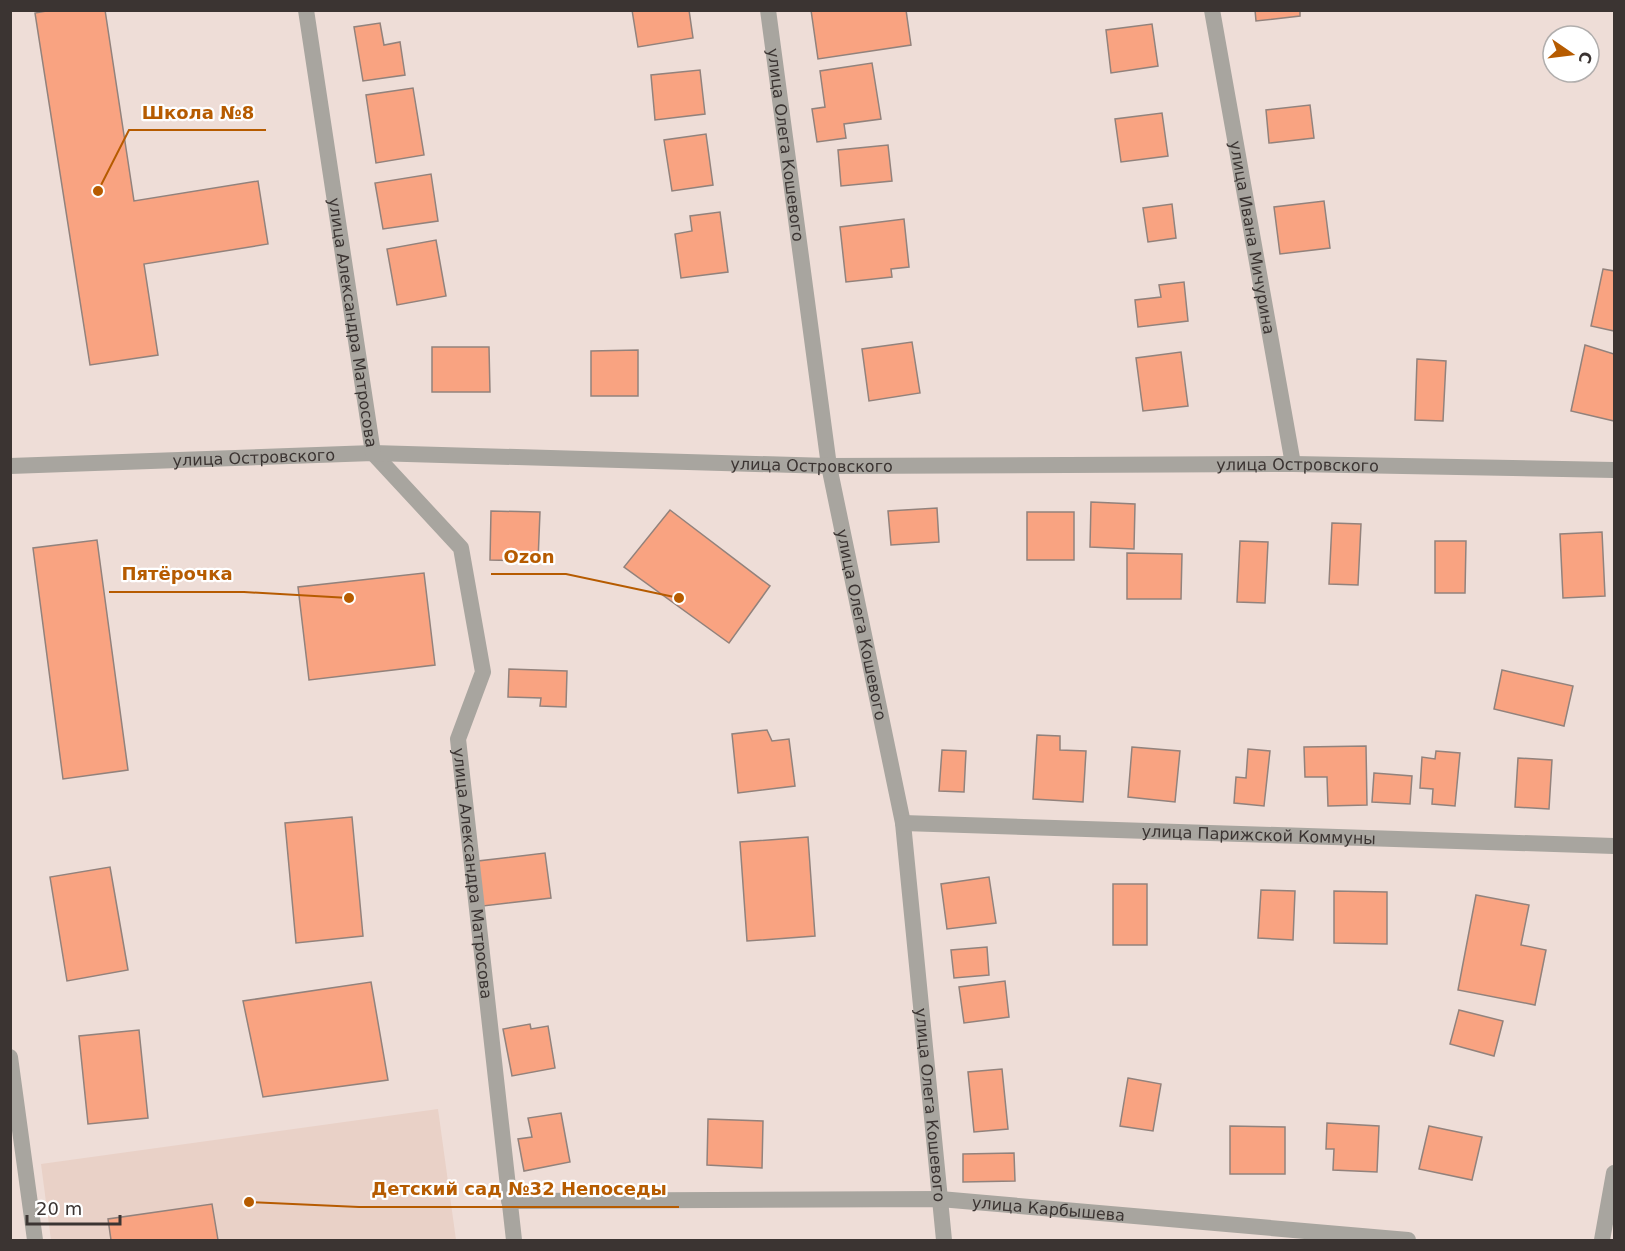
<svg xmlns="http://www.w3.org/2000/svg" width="1625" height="1251" viewBox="0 0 1625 1251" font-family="'DejaVu Sans',sans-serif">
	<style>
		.built { fill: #e9d1c7 }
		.building { fill: #f9a381; stroke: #92827c; stroke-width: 1.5 }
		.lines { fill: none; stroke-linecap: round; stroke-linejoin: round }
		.minor { stroke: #a8a59f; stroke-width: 16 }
		.tertiary { stroke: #a8a59f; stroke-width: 16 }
		.labels { text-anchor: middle; stroke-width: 4.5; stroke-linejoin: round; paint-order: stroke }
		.street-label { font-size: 16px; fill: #3b3432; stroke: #fff }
		.leader { fill: none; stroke: #b65b00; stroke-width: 2 }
		.callout-dot { fill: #b65b00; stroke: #fff; stroke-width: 2 }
		.callout-label { font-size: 18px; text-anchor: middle; font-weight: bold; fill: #b65b00; stroke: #fff; stroke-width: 4.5; stroke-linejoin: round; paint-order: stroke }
	</style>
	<rect width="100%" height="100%" fill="#eeddd7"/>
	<!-- built -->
	<path class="built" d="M438,1109L456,1240H51L41,1164Z"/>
	<!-- building -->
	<g class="building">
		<path d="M52,10H105L134,201L258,181L268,244L144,264L158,355L90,365L35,13Z"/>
		<path d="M632,10H689L693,38L638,47Z"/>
		<path d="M811,10H906L911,45L818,59Z"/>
		<path d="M1255,10H1300V16L1256,21Z"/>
		<path d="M380,23L384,45L400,42L405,75L363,81L354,27Z"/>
		<path d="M1152,24L1158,66L1111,73L1106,30Z"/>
		<path d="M872,63L881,119L844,124L846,138L817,142L812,109L825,107L820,71Z"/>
		<path d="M700,70L705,114L655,120L651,75Z"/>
		<path d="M413,88L424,155L376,163L366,95Z"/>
		<path d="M1310,105L1314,138L1269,143L1266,110Z"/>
		<path d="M1162,113L1168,156L1121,162L1115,119Z"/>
		<path d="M706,134L713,185L672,191L664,140Z"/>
		<path d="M888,145L892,181L841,186L838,150Z"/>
		<path d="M431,174L438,221L383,229L375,183Z"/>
		<path d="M1324,201L1330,248L1280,254L1274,207Z"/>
		<path d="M1172,204L1176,238L1148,242L1143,208Z"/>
		<path d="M720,212L728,272L681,278L675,234L692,231L690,216Z"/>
		<path d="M904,219L909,267L891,269L892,277L846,282L840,227Z"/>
		<path d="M436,240L446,296L397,305L387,249Z"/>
		<path d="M1603,269L1614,271V331L1591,326Z"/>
		<path d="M1184,282L1188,321L1138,327L1135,300L1161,297L1159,285Z"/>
		<path d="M912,342L920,393L869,401L862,349Z"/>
		<path d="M1585,345L1614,354V421L1571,411Z"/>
		<path d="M432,347H489L490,392H432Z"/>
		<path d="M638,350V396H591V351Z"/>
		<path d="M1181,352L1188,406L1143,411L1136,358Z"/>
		<path d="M1417,359L1446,361L1443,421L1415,420Z"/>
		<path d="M1091,502L1135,504L1134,549L1090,547Z"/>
		<path d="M937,508L939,542L891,545L888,511Z"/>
		<path d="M670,510L770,586L729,643L624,567Z"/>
		<path d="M491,511L540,512L538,561L490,560Z"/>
		<rect x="1027" y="512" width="47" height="48"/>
		<path d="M1332,523L1361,524L1358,585L1329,584Z"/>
		<path d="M1602,532L1605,596L1563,598L1560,534Z"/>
		<path d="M97,540L128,770L63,779L33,548Z"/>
		<path d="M1240,541L1268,542L1265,603L1237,602Z"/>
		<path d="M1435,541H1466L1465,593H1435Z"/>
		<path d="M1127,553L1182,554L1181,599H1127Z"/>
		<path d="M424,573L435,665L309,680L298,587Z"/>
		<path d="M509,669L567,671L566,707L540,706L541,698L508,697Z"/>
		<path d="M1502,670L1573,686L1564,726L1494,709Z"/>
		<path d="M767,730L772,741L789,739L795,786L738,793L732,734Z"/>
		<path d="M1037,735L1060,736V750L1086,751L1083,802L1033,799Z"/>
		<path d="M1366,746L1367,805L1328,806L1327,777H1305L1304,747Z"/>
		<path d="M1132,747L1180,751L1175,802L1128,797Z"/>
		<path d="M1248,749L1270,751L1264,806L1234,803L1236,777L1246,778Z"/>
		<path d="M942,750L966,751L964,792L939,791Z"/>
		<path d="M1436,751L1460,753L1455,806L1432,804L1433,789L1420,788L1422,757L1435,759Z"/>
		<path d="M1518,758L1552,760L1549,809L1515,807Z"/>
		<path d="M1374,773L1412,776L1410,804L1372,802Z"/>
		<path d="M352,817L363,936L296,943L285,823Z"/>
		<path d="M808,837L815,936L747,941L740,842Z"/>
		<path d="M545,853L551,898L483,906L478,861Z"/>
		<path d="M110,867L128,970L67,981L50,877Z"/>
		<path d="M989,877L996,923L947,929L941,884Z"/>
		<rect x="1113" y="884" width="34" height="61"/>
		<path d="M1261,890L1295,891L1293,940L1258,938Z"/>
		<path d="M1334,891L1387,892V944L1334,943Z"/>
		<path d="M1476,895L1529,905L1521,945L1546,950L1535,1005L1458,990Z"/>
		<path d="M987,947L989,975L954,978L951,950Z"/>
		<path d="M1005,981L1009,1017L964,1023L959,987Z"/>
		<path d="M371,982L388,1080L263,1097L243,1001Z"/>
		<path d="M1459,1010L1503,1021L1494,1056L1450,1044Z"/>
		<path d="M530,1024L531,1029L548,1026L555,1068L512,1076L503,1029Z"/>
		<path d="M139,1030L148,1118L88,1124L79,1036Z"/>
		<path d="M1002,1069L1008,1129L974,1132L968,1072Z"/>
		<path d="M1128,1078L1161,1084L1153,1131L1120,1126Z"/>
		<path d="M561,1113L570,1162L524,1171L518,1139L532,1137L528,1118Z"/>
		<path d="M708,1119L763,1121L762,1168L707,1165Z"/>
		<path d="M1327,1123L1379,1126L1377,1172L1333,1170L1334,1149H1326Z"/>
		<path d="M1230,1126L1285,1127V1174H1230Z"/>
		<path d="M1429,1126L1482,1137L1472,1180L1419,1169Z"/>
		<path d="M1014,1153L1015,1181L963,1182V1154Z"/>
		<path d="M212,1204L218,1240H111L108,1219Z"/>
	</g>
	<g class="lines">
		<!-- minor -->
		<g class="minor">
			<path id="s1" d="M768,10L829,466L903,823L944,1240"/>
			<path id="s2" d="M1212,10L1293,464"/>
			<path id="s3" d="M373,453L461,548L483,672L458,739L514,1240"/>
			<path id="s4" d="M10,466L373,453L829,466L1293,464L1614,470"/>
			<path id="s5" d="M903,823L1614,846"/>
			<path d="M10,1057L35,1240"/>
			<path id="s6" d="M509,1201L940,1199L1408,1240"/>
			<path d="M1602,1240L1614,1173"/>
		</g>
		<!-- tertiary -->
		<path class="tertiary" id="s7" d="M306,10L373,453"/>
	</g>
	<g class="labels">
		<!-- street labels -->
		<g class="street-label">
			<text dy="6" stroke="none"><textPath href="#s1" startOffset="136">улица Олега Кошевого</textPath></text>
			<text dy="6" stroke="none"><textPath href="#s2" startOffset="231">улица Ивана Мичурина</textPath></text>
			<text dy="6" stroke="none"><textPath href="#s7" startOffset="316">улица Александра Матросова</textPath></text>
			<text dy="6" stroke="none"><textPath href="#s4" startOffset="244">улица Островского</textPath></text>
			<text dy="6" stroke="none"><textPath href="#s4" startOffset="802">улица Островского</textPath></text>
			<text dy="6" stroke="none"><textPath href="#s4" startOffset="1288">улица Островского</textPath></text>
			<text dy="6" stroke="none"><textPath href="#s1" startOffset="622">улица Олега Кошевого</textPath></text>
			<text dy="6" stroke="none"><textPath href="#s5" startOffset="356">улица Парижской Коммуны</textPath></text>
			<text dy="6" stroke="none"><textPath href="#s3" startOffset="462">улица Александра Матросова</textPath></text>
			<text dy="6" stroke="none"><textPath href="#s1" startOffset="1108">улица Олега Кошевого</textPath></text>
			<text dy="6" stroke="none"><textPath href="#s6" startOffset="540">улица Карбышева</textPath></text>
		</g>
	</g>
	<!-- callouts -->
	<path class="leader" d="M98 191L129 130H266M679 598L566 574H491M349 598L244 592H109M249 1202L359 1207H679"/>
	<g class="callout-dot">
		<circle cx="98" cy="191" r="6"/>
		<circle cx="679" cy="598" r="6"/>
		<circle cx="349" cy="598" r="6"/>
		<circle cx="249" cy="1202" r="6"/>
	</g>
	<g class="callout-label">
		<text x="198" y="119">Школа №8</text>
		<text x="529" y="563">Ozon</text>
		<text x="177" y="580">Пятёрочка</text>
		<text x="519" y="1195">Детский сад №32 Непоседы</text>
	</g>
	<!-- border -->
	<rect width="1625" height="1251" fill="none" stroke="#3b3432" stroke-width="24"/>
	<!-- north arrow -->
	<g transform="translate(1571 54) rotate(104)"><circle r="28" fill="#ffffff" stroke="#b1aead" stroke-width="1.5"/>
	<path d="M0-4.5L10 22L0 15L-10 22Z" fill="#b65b00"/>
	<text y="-9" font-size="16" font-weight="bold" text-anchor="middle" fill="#3b3432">С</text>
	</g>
	<!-- scale -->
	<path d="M27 1215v9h93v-9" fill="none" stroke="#3b3432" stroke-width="3"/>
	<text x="36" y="1215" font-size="18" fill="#3b3432" stroke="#ffffff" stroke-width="4.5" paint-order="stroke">20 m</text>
</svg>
